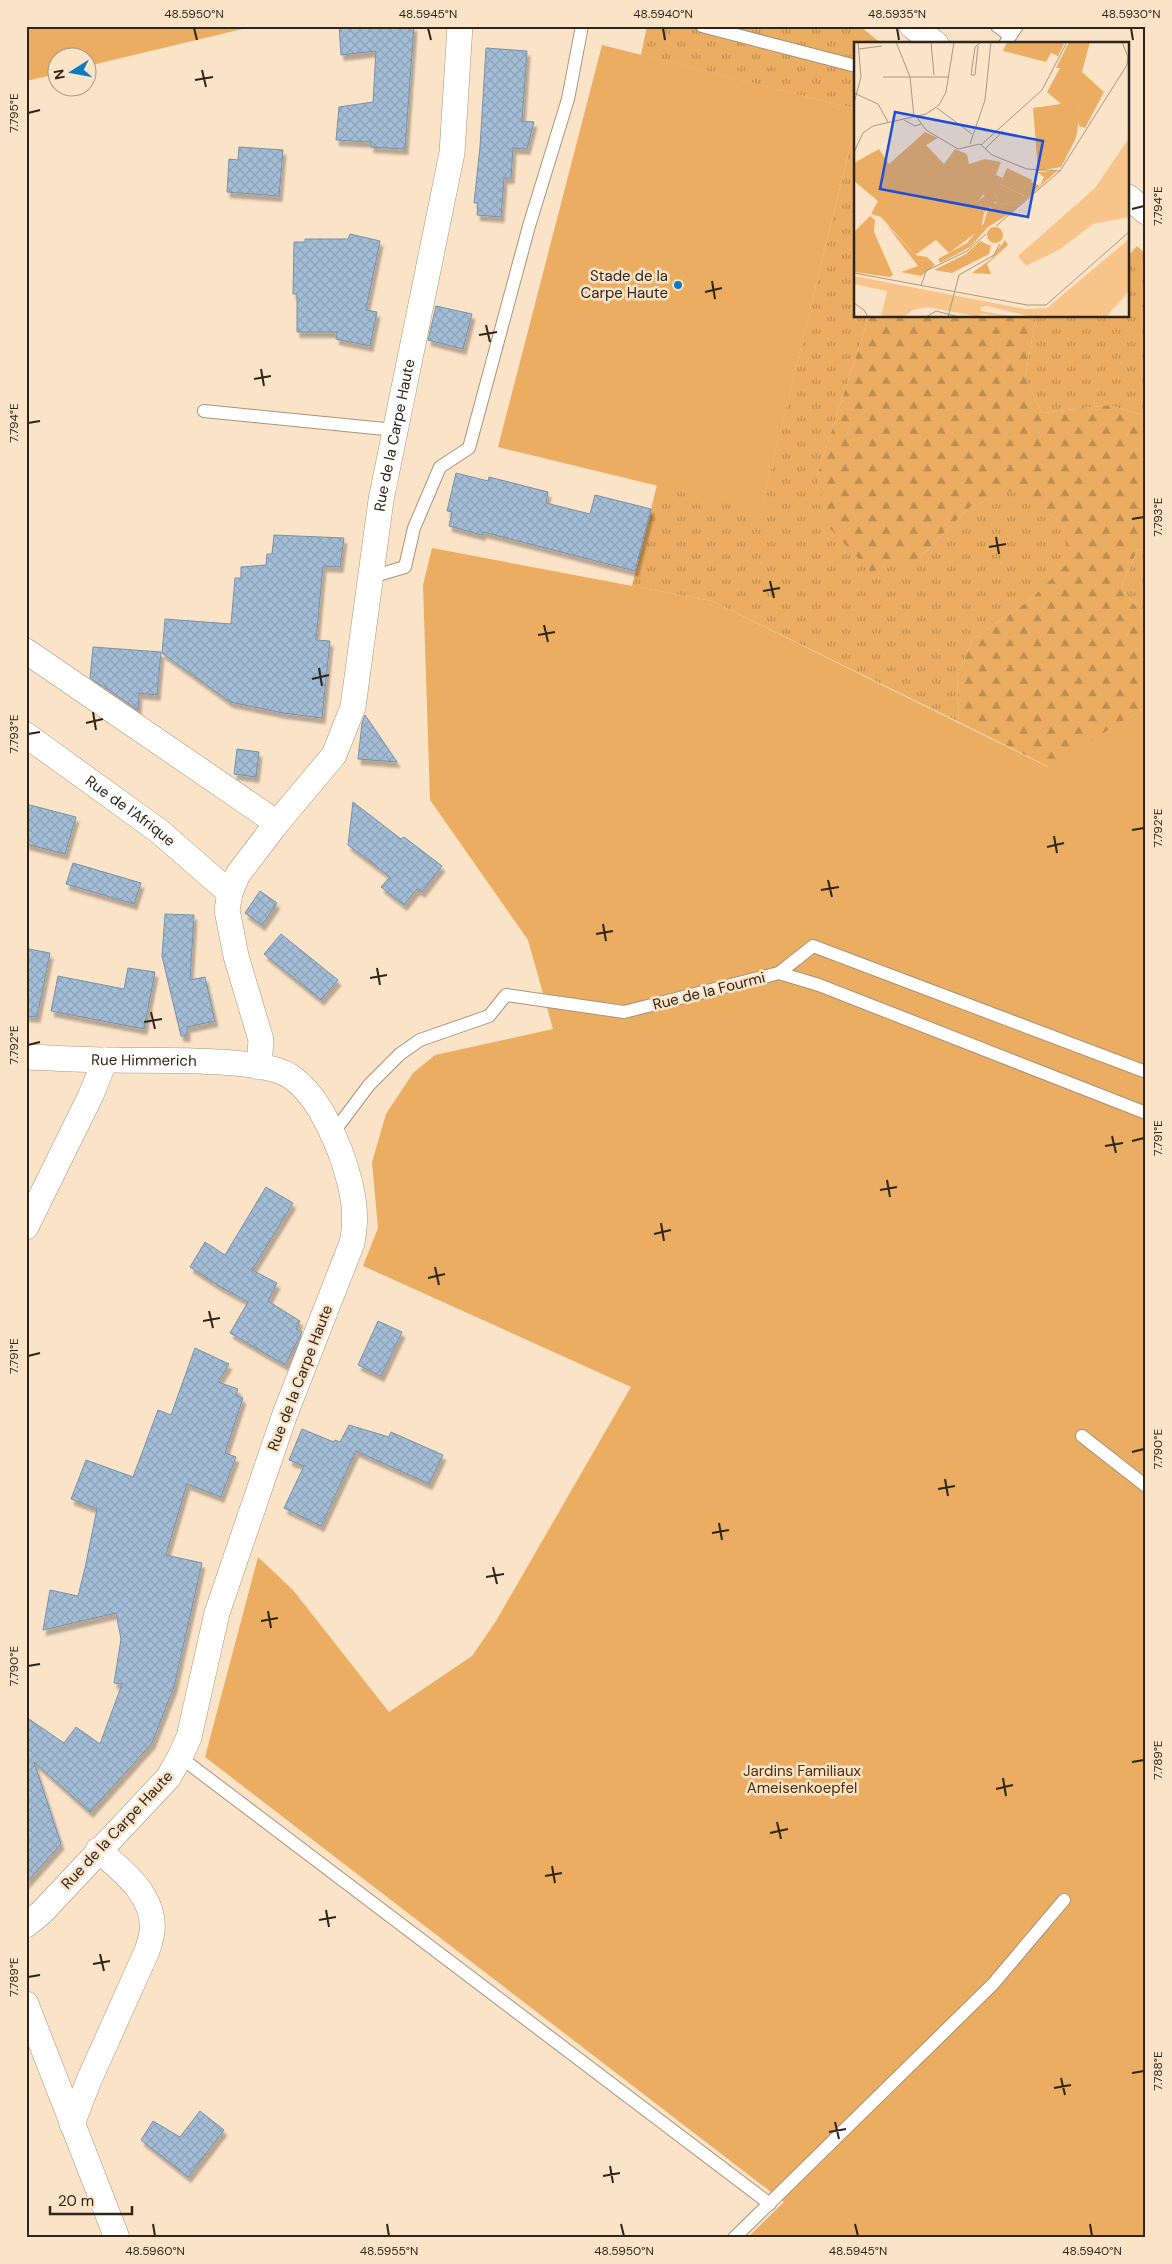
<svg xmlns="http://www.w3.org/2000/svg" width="1172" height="2264" viewBox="0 0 1172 2264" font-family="'DM Sans',sans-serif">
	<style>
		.grass { fill: url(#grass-tufts) }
		.forest { fill: url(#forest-firs) }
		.garden { fill: #eaad61 }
		.building { fill: url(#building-cross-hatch); stroke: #7891a8; filter: url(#shadow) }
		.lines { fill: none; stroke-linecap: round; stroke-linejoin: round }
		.service-casing { stroke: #a99379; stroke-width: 14 }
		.minor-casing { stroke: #a99379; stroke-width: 26 }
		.service { stroke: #fff; stroke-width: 12 }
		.minor { stroke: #fff; stroke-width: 25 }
		.ticks { fill: none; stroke: #2e251a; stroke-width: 2 }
		.poi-dot { fill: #0d7ac4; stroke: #fbe3c8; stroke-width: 2 }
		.labels { text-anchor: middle; stroke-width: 5; stroke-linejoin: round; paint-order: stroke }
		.poi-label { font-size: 15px; fill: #2e251a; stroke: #fbe3c8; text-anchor: end }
		.street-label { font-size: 15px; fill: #2e251a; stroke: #fbe3c8 }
		.park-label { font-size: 15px; fill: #472e0c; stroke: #fbe3c8 }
		.inset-road { fill: none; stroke: #a99782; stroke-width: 1 }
		.view { fill: #1d4ed8; fill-opacity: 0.15; stroke: #1d4ed8; stroke-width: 2.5 }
		.inset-edge { fill: none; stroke: #2e251a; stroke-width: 2.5 }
		.neatline { fill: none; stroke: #2e251a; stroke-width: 2 }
		.ticks-label { font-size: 12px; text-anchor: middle; fill: #2e251a }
	</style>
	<defs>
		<pattern id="grass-tufts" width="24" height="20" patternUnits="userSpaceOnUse" patternTransform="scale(1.25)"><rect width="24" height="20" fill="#eaad61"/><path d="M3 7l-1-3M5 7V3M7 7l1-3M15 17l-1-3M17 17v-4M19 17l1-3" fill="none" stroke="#be8d4f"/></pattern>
		<pattern id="forest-firs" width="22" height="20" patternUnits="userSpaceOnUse" patternTransform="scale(1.25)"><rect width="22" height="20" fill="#eaad61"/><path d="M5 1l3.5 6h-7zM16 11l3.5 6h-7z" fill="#be8d4f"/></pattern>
		<pattern id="building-cross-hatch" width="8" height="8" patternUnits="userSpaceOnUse" patternTransform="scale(1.25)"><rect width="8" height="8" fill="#a3bdd6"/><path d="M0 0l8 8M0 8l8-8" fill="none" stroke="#8da2b7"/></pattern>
		<filter id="shadow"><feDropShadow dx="3" dy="5.5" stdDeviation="1" flood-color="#0004"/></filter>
	</defs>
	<rect width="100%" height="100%" fill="#fbe3c8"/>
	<!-- grass -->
	<g class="grass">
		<path d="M647,26H860L882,44H856V109L641,55Z"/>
		<path d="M856,122V316H869L817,476L919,558L970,507L1014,489L1062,523L1070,562L1031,599L972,640L957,676L959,722L712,601L632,586L657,485L761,510Z"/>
		<path d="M1137,246L1146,254V416L1109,405L1042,413L1025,378L1036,316H1128V256Z"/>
		<path d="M1146,548V619L1121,588L1137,551Z"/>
	</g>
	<!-- forest -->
	<path class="forest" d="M869,316H1036L1025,378L1042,413L1109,405L1146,416V548L1137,551L1121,588L1146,619V707L1049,767L959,722L957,676L972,640L1031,599L1069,562L1062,523L1014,490L970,507L919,558L871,572L826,524L817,476Z"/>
	<!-- garden -->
	<g class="garden">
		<path d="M26,26H255L88,66V58H58L57,74L26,81Z"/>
		<path d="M602,45L856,109V122L761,511L498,447Z"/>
		<path d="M432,548L712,601L1048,767L1146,707V2238H747L784,2202L205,1757L258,1557L293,1590L389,1712L472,1656L496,1621L631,1387L363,1266L378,1228L372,1162L386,1114L413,1073L435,1055L553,1029L528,940L430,800L423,585Z"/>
	</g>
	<!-- building -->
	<g class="building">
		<path d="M339,26H414L405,149L371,147V142L336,140L339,107L373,102L376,51L341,55Z"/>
		<path d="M486,48L527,51L522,121L534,122L527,149L513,148L511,178H504L501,217L477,215L478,203H474L480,147Z"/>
		<path d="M239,147L283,150L279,196L227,192L229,159L238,160Z"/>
		<path d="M350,234L380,241L366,310L377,312L370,346L336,339L337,332H297V294H293L294,242H305V239H348Z"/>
		<path d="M436,306L472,314L463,349L428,340Z"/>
		<path d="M456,473L488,481L489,477L548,492L546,503L590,514L595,495L651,509L635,571L483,532L482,535L449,526L452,512L447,511Z"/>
		<path d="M274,535L344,538L340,567L323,566L316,640L330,641L322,718L283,713L230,702L162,653L165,619L231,624L235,578H241V567L266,565L267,554H272Z"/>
		<path d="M93,647L161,652L157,695L139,693L138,710L106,688V686H102L90,678Z"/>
		<path d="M365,715L397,762L358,759L362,723Z"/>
		<path d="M237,749L259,752L256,777L234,774Z"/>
		<path d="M353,802L401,839L404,837L442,866L422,892L417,889L404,905L381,887L390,877L348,845Z"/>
		<path d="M26,804L76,817L65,854L26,844Z"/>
		<path d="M73,863L141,883L134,904L66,884Z"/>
		<path d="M260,891L277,903L262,925L245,913Z"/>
		<path d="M165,914L194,915L190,980L205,977L215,1021L187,1027V1036H181L162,956Z"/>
		<path d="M281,934L338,980L321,1000L264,954Z"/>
		<path d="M29,949L50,953L37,1017L26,1016V962Z"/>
		<path d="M128,968L155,972L144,1029L51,1011L58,976L124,989Z"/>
		<path d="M266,1187L293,1203L252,1270L277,1283L268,1301L300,1321L296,1329L302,1332L285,1365L230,1333L248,1302L219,1286L190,1267L205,1242L225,1255Z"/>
		<path d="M378,1321L402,1332L381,1376L358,1365Z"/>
		<path d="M195,1348L229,1364L218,1382L238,1389L236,1395L243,1398L225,1453L236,1457L221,1497L187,1484L166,1555L202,1563L174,1687L152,1743L90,1812L34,1762L61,1844L26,1883V1717L64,1743L76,1727L100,1744L122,1684L114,1683L121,1639L116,1613L43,1630L50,1590L78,1596L85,1568L97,1509L71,1499L86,1460L133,1477L158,1410L171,1415Z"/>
		<path d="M349,1425L389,1437L391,1432L443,1455L429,1484L356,1451L321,1526L284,1508L304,1466L289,1460L302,1429L334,1442L335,1440L340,1442Z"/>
		<path d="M200,2111L224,2130L188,2177L141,2140L153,2121L180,2137Z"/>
	</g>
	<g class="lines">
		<!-- service casing -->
		<g class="service-casing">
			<g id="service">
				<path d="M702,26L856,66"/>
				<path d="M997,26L1010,36"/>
				<path d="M1005,44L1017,26"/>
				<path d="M204,411L395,430"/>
				<path d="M371,577L405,567L414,528L440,467L469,448L529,226L568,99L582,26"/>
				<path d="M779,973L813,946L1146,1072"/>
				<path d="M333,1133L369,1085L400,1054L420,1040L489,1016L506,995L624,1012L779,973L819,985L1146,1113"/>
				<path d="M1082,1436L1146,1486"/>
				<path d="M180,1757L770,2204"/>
				<path d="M734,2238L993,1984L1064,1900"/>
			</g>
		</g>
		<!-- minor casing -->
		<g class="minor-casing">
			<g id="minor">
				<path d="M912,26L936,44"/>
				<path d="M1128,197L1146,212"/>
				<path d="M26,651L277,823"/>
				<path id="s1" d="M26,735L159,831L230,893"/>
				<path id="s2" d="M26,1057C55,1058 84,1060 113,1060C152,1061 260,1057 290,1076C315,1093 329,1124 340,1151C351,1182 359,1211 352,1243L285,1414L217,1613L189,1737L180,1757L168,1778L41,1913L26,1925"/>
				<path id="s3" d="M259,1067L261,1040L236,956L227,910L230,893L238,874L277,823L334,755L353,707L381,500L452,153L460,26"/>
				<path d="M26,1227L91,1095L105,1060"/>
				<path d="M26,2004L117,2238"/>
				<path d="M72,2124L89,2080L147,1951C149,1945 151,1938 152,1932C156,1896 122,1870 98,1850"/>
			</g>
		</g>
		<!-- service -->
		<use href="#service" class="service"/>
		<!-- minor -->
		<use href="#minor" class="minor"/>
	</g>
	<!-- ticks -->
	<path class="ticks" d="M194,28L197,40M428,28L431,40M663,28L665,40M897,28L899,40M1131,28L1133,40M202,70L206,87M195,80L213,77M28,113L40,110M1132,209L1144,206M712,281L715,299M705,292L722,288M486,325L490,342M479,335L497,332M261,369L264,386M254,379L271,376M28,423L40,421M1132,519L1144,517M996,537L999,554M989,547L1006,544M770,581L774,598M763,591L780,588M544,625L548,642M538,635L555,632M319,668L322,686M312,679L329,675M93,712L96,730M86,723L103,719M28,734L40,732M1132,830L1144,828M1054,836L1057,853M1047,847L1064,843M828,880L832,897M821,890L839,887M603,924L606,941M596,934L613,931M377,968L380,985M370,978L387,975M151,1012L155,1029M144,1022L162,1019M28,1045L40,1042M1112,1136L1116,1153M1132,1141L1144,1138M1105,1146L1123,1143M887,1180L890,1197M880,1190L897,1187M661,1223L664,1241M654,1234L671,1230M435,1267L439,1285M428,1278L445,1274M209,1311L213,1328M203,1321L220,1318M28,1356L40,1353M1132,1452L1144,1449M945,1479L948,1496M938,1489L955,1486M719,1523L722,1540M712,1533L729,1530M493,1567L497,1584M486,1577L504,1574M268,1611L271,1628M261,1621L278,1618M28,1666L40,1664M1132,1762L1144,1760M1003,1778L1006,1796M996,1789L1013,1785M777,1822L781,1839M770,1833L788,1829M552,1866L555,1883M545,1876L562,1873M326,1910L329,1927M319,1920L336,1917M100,1954L104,1971M93,1964L110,1961M28,1977L40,1975M1132,2073L1144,2071M1061,2078L1065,2095M1054,2088L1071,2085M835,2122L839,2139M829,2132L846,2129M610,2166L613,2183M603,2176L620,2173M153,2224L155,2236M387,2224L389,2236M621,2224L624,2236M855,2224L858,2236M1090,2224L1092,2236"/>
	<!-- markers -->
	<circle class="poi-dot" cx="678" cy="285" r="5"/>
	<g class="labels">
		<!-- poi labels -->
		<g class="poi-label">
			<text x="668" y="281">Stade de la<tspan x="668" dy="17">Carpe Haute</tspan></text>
		</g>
		<!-- street labels -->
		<g class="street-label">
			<text dy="5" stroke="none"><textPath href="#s3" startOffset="679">Rue de la Carpe Haute</textPath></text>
			<text dy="5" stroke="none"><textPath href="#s1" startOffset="129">Rue de l'Afrique</textPath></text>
			<text transform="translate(709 991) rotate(-14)" y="5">Rue de la Fourmi</text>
			<text dy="5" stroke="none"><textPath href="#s2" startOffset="118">Rue Himmerich</textPath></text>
			<text transform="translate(300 1378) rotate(-69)" y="5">Rue de la Carpe Haute</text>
			<text transform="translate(117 1830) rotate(-47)" y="5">Rue de la Carpe Haute</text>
		</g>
		<!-- park labels -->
		<g class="park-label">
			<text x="802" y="1776">Jardins Familiaux<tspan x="802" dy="17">Ameisenkoepfel</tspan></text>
		</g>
	</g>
	<!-- overview -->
	<g transform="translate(854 42)">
		<rect width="275" height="275" fill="#fbe3c8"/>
		<path d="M153,0H207L210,2L204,14L197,11L192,20L149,9ZM203,129L158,170L134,185L118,203L113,201L130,181L134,166L143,171L149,162L168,159L147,146L141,152L144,159L138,162L129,152L142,133L149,136L146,142L170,154L177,140L186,144L190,135L183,130ZM133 193a8 8 0 1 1 16 0a8 8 0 1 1-16 0ZM151,198L154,203L133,222L137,232L118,231L137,217ZM126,199L137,204L135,212L98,231L80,228L112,212Z" fill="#eaad61"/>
		<path d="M215,0H236L228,30L250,50L231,86L225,84V78L213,76L212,72L225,66L221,42L206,26H202ZM147,146L170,159L149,162L143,171L136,165L130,171L125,158L132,153L141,162L144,159L140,149ZM32,182L61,213L73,215L81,223L67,234L47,230L64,224ZM113,201L118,203L116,205L86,221L84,217Z" fill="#eaad61"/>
		<path d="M206,26L222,31L225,66L212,74L225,78L222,96L207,125L184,129L179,66L207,62L193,50ZM71,90L84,96L72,103L90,122L101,107L113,112L115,122L131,117L147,120L140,138L125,158L130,171L127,187L95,211L82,198L61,213L27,175L17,172L24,159L0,139V121L25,107L35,122ZM153,126L178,138L171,154L146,142ZM16,174L21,178L20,190L39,233L36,235L0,230V190Z" fill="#eaad61"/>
		<path d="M275,96V175L239,182L205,208L172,224L164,214L241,146ZM275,197V249L252,275H178L133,264L127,265V269L161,275L126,272V275L74,265L59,268L49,275H27L33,249L0,242V234L171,267L193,266Z" fill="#f7c589"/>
		<path class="inset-road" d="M42,0L56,35L60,75M77,0L80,33M124,4L121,33H117L121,5L127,0M5,7L28,4M29,35H95M0,51L24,62L34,80M0,61L7,35L4,0M83,66L118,92M62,74L72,88L104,107L126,102L138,113L173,127L206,129M50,78L61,84L67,82M116,102L131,58L137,0M127,103L188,48L213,0M131,107L149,89M0,110L9,91L19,84L72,72L85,63L92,50L100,0M142,184L206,129L273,23L274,15L268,0M0,231L173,263H192L275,190M67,244L72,229L113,209L132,192M0,261L10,268L14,275M72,275L82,269L105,275M94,275L105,233L140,213L146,202"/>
		<path class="view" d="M41,70L189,99L174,175L26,147Z"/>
		<rect width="275" height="275" class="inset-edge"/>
	</g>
	<!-- border -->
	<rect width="1172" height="2264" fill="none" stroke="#fbe3c8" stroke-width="55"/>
	<!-- north arrow -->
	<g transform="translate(72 72) rotate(259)"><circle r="24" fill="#fbe3c8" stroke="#a99782"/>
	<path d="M0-4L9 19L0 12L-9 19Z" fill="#0d7ac4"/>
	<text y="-8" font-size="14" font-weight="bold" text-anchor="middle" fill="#2e251a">N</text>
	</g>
	<!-- scale -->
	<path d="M50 2206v8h82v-8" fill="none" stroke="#2e251a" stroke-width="2.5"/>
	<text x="58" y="2206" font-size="15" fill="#2e251a" stroke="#fbe3c8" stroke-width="4" paint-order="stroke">20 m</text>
	<rect x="28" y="28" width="1116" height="2208" class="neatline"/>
	<g class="ticks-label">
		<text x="194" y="18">48.5950°N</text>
		<text x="428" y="18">48.5945°N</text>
		<text x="663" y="18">48.5940°N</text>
		<text x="897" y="18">48.5935°N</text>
		<text x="1131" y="18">48.5930°N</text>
		<text transform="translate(14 113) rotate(-90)" y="4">7.795°E</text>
		<text transform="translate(1158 206) rotate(-90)" y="4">7.794°E</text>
		<text transform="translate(14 423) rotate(-90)" y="4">7.794°E</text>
		<text transform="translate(1158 517) rotate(-90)" y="4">7.793°E</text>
		<text transform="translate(14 734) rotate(-90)" y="4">7.793°E</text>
		<text transform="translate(1158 828) rotate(-90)" y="4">7.792°E</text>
		<text transform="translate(14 1045) rotate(-90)" y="4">7.792°E</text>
		<text transform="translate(1158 1138) rotate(-90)" y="4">7.791°E</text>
		<text transform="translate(14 1356) rotate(-90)" y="4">7.791°E</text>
		<text transform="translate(1158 1449) rotate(-90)" y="4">7.790°E</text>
		<text transform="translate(14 1666) rotate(-90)" y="4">7.790°E</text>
		<text transform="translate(1158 1760) rotate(-90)" y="4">7.789°E</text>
		<text transform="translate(14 1977) rotate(-90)" y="4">7.789°E</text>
		<text transform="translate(1158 2071) rotate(-90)" y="4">7.788°E</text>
		<text x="155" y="2255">48.5960°N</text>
		<text x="389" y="2255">48.5955°N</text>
		<text x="624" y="2255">48.5950°N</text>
		<text x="858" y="2255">48.5945°N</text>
		<text x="1092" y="2255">48.5940°N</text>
	</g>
</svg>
